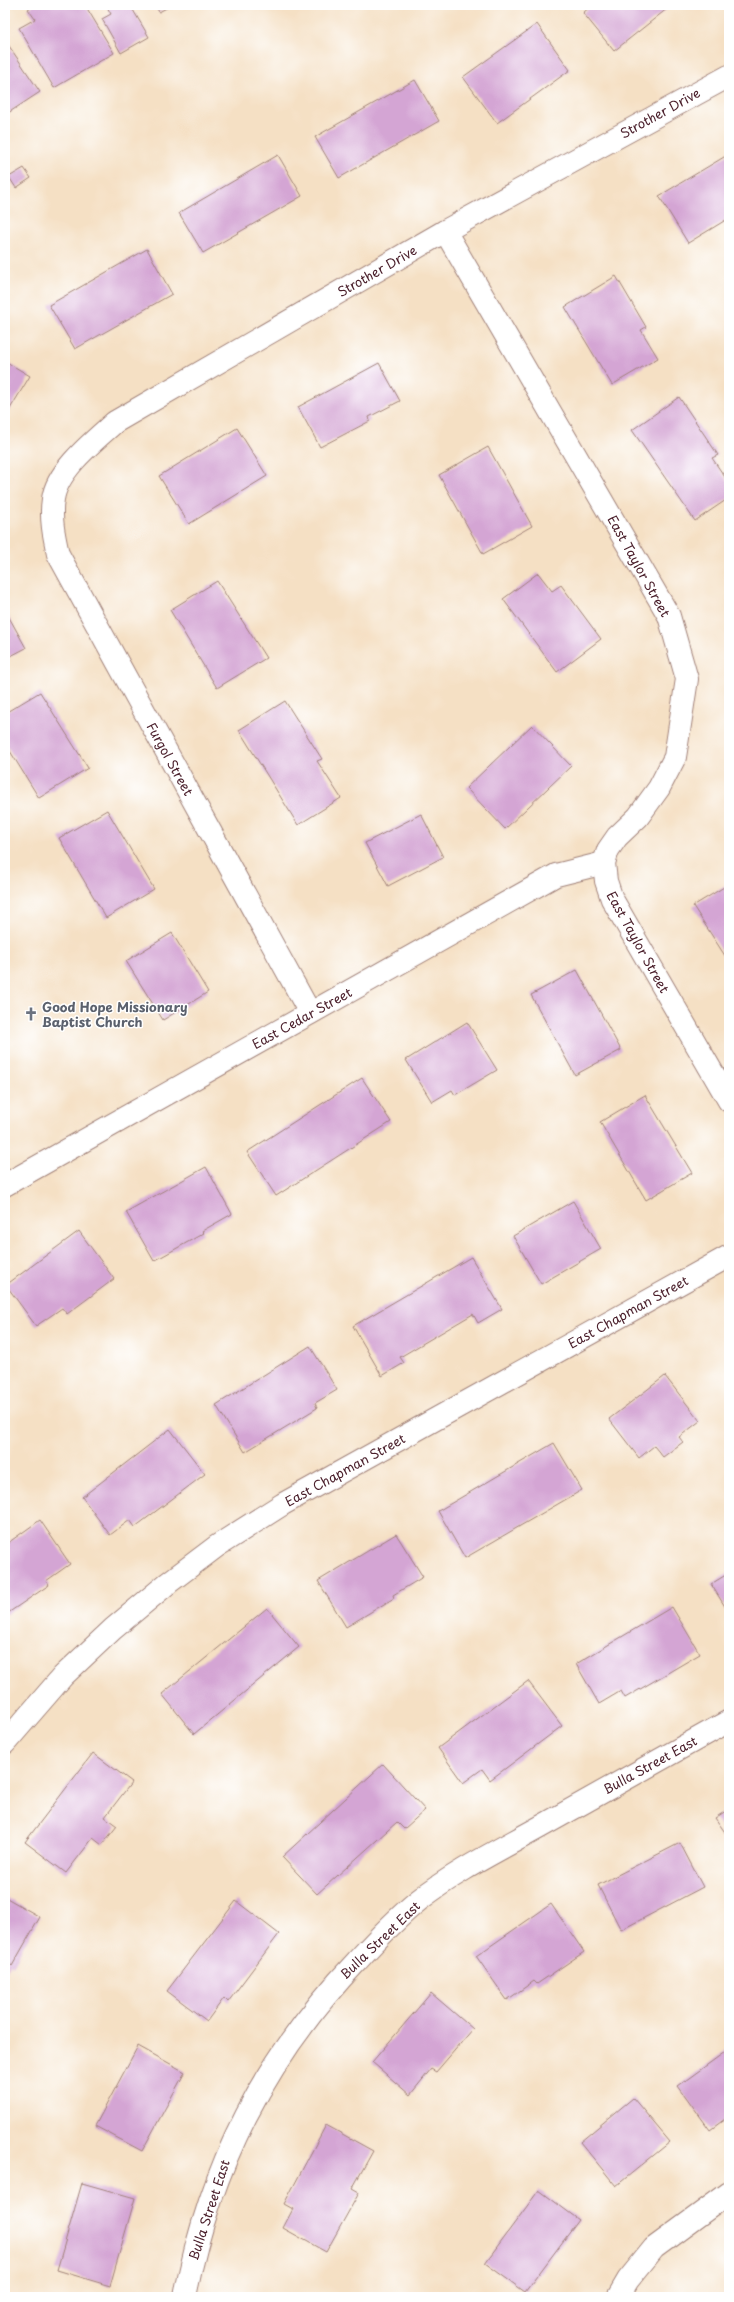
<svg xmlns="http://www.w3.org/2000/svg" width="734" height="2302" viewBox="0 0 734 2302" font-family="'Playpen Sans',sans-serif">
	<style>
		.building { fill: #d4a5d4 }
		.lines { fill: none; stroke-linecap: round; stroke-linejoin: round }
		.minor-casing { stroke: #a08078; stroke-width: 24 }
		.minor { stroke: #fff; stroke-width: 22 }
		.labels { text-anchor: middle; stroke-width: 3; stroke-linejoin: round; paint-order: stroke }
		.street-label { font-size: 13px; fill: #4a1f2b; stroke: #fff }
		.worship-label { font-size: 13px; font-weight: bold; fill: #5b616d; stroke: #fff; text-anchor: start }
	</style>
	<rect width="100%" height="100%" fill="#fff"/>
	<filter id="ink" filterUnits="userSpaceOnUse"><feTurbulence type="fractalNoise" baseFrequency=".025" numOctaves="2"/><feDisplacementMap in="SourceGraphic" scale="8" xChannelSelector="R" yChannelSelector="G"/><feConvolveMatrix kernelMatrix="1 2 1 2 8 2 1 2 1" color-interpolation-filters="sRGB"/></filter>
	<filter id="wash" filterUnits="userSpaceOnUse"><feTurbulence type="fractalNoise" baseFrequency=".012" numOctaves="4" result="noise"/><feDisplacementMap in="SourceGraphic" scale="16" xChannelSelector="R" yChannelSelector="G"/><feGaussianBlur stdDeviation="0.9" result="paint"/><feColorMatrix in="noise" values="0 0 0 0 0 0 0 0 0 0 0 0 0 0 0 0 0 1.4 0 .05"/><feComposite in="paint" operator="in"/></filter>
	<g filter="url(#wash)">
		<rect width="100%" height="100%" fill="#f5e0c4"/>
		<g id="blocks">
			<!-- building -->
			<g class="building">
				<path d="M34,5H85L114,53L54,88L19,28L35,19L28,9Z"/>
				<path d="M106,5H142L133,10L149,37L121,53L102,19L111,14Z"/>
				<path d="M155,5H172L159,12Z"/>
				<path d="M592,5H666L668,8L614,51L583,13Z"/>
				<path d="M537,24L570,70L497,123L463,77Z"/>
				<path d="M5,40L40,92L5,115Z"/>
				<path d="M415,80L439,121L339,178L315,137Z"/>
				<path d="M729,154V218L688,243L659,196Z"/>
				<path d="M278,155L302,196L203,253L179,213Z"/>
				<path d="M24,168L31,178L16,188L9,177Z"/>
				<path d="M147,249L172,294L75,349L49,305Z"/>
				<path d="M616,276L646,327L641,330L658,358L612,385L565,307Z"/>
				<path d="M5,361L30,376L5,417Z"/>
				<path d="M379,363L400,401L369,417L370,421L320,447L298,407Z"/>
				<path d="M679,397L718,455L712,458L729,483V498L695,521L632,430Z"/>
				<path d="M237,428L267,476L189,524L159,476Z"/>
				<path d="M488,447L532,526L483,554L439,475Z"/>
				<path d="M538,573L552,591L561,585L601,639L557,672L503,599Z"/>
				<path d="M217,581L266,658L217,688L170,610Z"/>
				<path d="M5,610L26,648L5,659Z"/>
				<path d="M40,692L88,768L39,798L5,743V713Z"/>
				<path d="M285,701L322,759L317,761L341,798L298,825L239,730Z"/>
				<path d="M532,725L571,766L505,829L466,788Z"/>
				<path d="M107,810L154,889L106,918L59,838Z"/>
				<path d="M421,814L443,857L388,886L365,843Z"/>
				<path d="M729,884V962L693,906Z"/>
				<path d="M172,933L208,992L163,1020L126,961Z"/>
				<path d="M577,970L621,1050L575,1075L531,995Z"/>
				<path d="M467,1022L497,1070L455,1095L452,1090L432,1102L406,1060Z"/>
				<path d="M362,1078L391,1122L276,1196L247,1152Z"/>
				<path d="M645,1095L692,1173L646,1200L600,1122Z"/>
				<path d="M206,1167L232,1214L202,1231L204,1233L154,1261L126,1212Z"/>
				<path d="M573,1201L601,1249L541,1284L513,1236Z"/>
				<path d="M79,1231L114,1279L67,1314L62,1308L36,1326L6,1285Z"/>
				<path d="M471,1257L502,1309L478,1323L473,1314L400,1357L404,1363L382,1376L353,1326Z"/>
				<path d="M310,1346L337,1390L315,1403L317,1408L245,1452L216,1405Z"/>
				<path d="M665,1376L700,1421L679,1437L683,1442L663,1457L654,1446L639,1458L609,1419Z"/>
				<path d="M170,1429L205,1474L135,1527L130,1520L110,1535L82,1497Z"/>
				<path d="M554,1443L582,1490L465,1558L438,1511Z"/>
				<path d="M40,1520L70,1564L46,1581L49,1585L5,1615V1545Z"/>
				<path d="M396,1534L423,1577L393,1595L394,1598L346,1627L318,1581Z"/>
				<path d="M729,1573V1613L711,1584Z"/>
				<path d="M672,1607L700,1654L625,1698L621,1691L599,1704L576,1664Z"/>
				<path d="M267,1608L299,1647L194,1734L162,1694Z"/>
				<path d="M528,1681L562,1726L490,1780L482,1769L463,1783L438,1748Z"/>
				<path d="M93,1753L132,1782L105,1817L117,1826L102,1845L93,1838L66,1873L25,1842Z"/>
				<path d="M383,1764L425,1810L404,1829L397,1822L317,1894L282,1857Z"/>
				<path d="M729,1809V1838L715,1818Z"/>
				<path d="M680,1843L703,1887L621,1930L598,1885Z"/>
				<path d="M5,1897L40,1917L12,1966L10,1964L5,1973Z"/>
				<path d="M236,1901L279,1934L228,2002L224,1998L207,2021L167,1991Z"/>
				<path d="M551,1904L584,1952L537,1984L534,1981L507,2000L476,1956Z"/>
				<path d="M431,1993L473,2029L436,2072L431,2069L410,2095L372,2062Z"/>
				<path d="M138,2046L185,2072L142,2151L95,2126Z"/>
				<path d="M729,2049V2116L710,2130L678,2086Z"/>
				<path d="M633,2098L670,2142L616,2186L580,2142Z"/>
				<path d="M326,2125L373,2151L352,2189L359,2193L326,2252L283,2228L293,2209L284,2204Z"/>
				<path d="M82,2183L135,2198L110,2286L57,2270Z"/>
				<path d="M539,2190L579,2220L525,2292L485,2263Z"/>
				<path d="M265,2294L275,2296V2297H265Z"/>
			</g>
		</g>
	</g>
	<g filter="url(#ink)">
		<use href="#blocks" fill-opacity="0" stroke="#a08078" stroke-width="1"/>
		<g class="lines">
			<!-- minor casing -->
			<g class="minor-casing">
				<g id="minor">
					<path d="M445,231L669,616L687,679L675,757L659,788L638,817L617,837L608,850L604,863L606,881L612,899L729,1101"/>
					<path d="M310,1013L58,554C54,536 50,518 53,499C57,470 94,441 115,422L445,231L729,76"/>
					<path d="M5,1185L556,875L604,863"/>
					<path d="M5,1743L63,1676L113,1629L168,1583L217,1546L283,1504L729,1256"/>
					<path d="M185,2297C210,2166 265,2058 357,1961C376,1940 397,1918 419,1900C456,1871 499,1850 540,1827C603,1792 666,1756 729,1721"/>
					<path d="M618,2297L628,2280L654,2248L729,2193"/>
				</g>
			</g>
			<!-- minor -->
			<use href="#minor" class="minor"/>
		</g>
	</g>
	<!-- icons -->
	<defs>
		<g id="church-bare" transform="scale(1.08)"><path d="M-1.2-6h2.4v3.5h3.3v2.4h-3.3V6h-2.4V-.1h-3.3v-2.4h3.3Z" fill="#6b7280" stroke="#fff" stroke-width="2.5" paint-order="stroke"/></g>
	</defs>
	<g fill-rule="evenodd">
		<use href="#church-bare" x="31" y="1014"/>
	</g>
	<g class="labels">
		<!-- street labels -->
		<g class="street-label">
			<text transform="translate(660 113) rotate(-29)" y="5">Strother Drive</text>
			<text transform="translate(377 271) rotate(-30)" y="5">Strother Drive</text>
			<text transform="translate(639 566) rotate(61)" y="5">East Taylor Street</text>
			<text transform="translate(170 759) rotate(61)" y="5">Furgol Street</text>
			<text transform="translate(638 942) rotate(61)" y="5">East Taylor Street</text>
			<text transform="translate(302 1018) rotate(-29)" y="5">East Cedar Street</text>
			<text transform="translate(628 1312) rotate(-29)" y="5">East Chapman Street</text>
			<text transform="translate(345 1470) rotate(-29)" y="5">East Chapman Street</text>
			<text transform="translate(650 1765) rotate(-29)" y="5">Bulla Street East</text>
			<text transform="translate(380 1940) rotate(-44)" y="5">Bulla Street East</text>
			<text transform="translate(209 2210) rotate(-72)" y="5">Bulla Street East</text>
		</g>
		<!-- worship labels -->
		<g class="worship-label">
			<text x="42" y="1012">Good Hope Missionary<tspan x="42" dy="15">Baptist Church</tspan></text>
		</g>
	</g>
	<!-- margin -->
	<rect width="734" height="2302" fill="none" stroke="#fff" stroke-width="20"/>
</svg>
